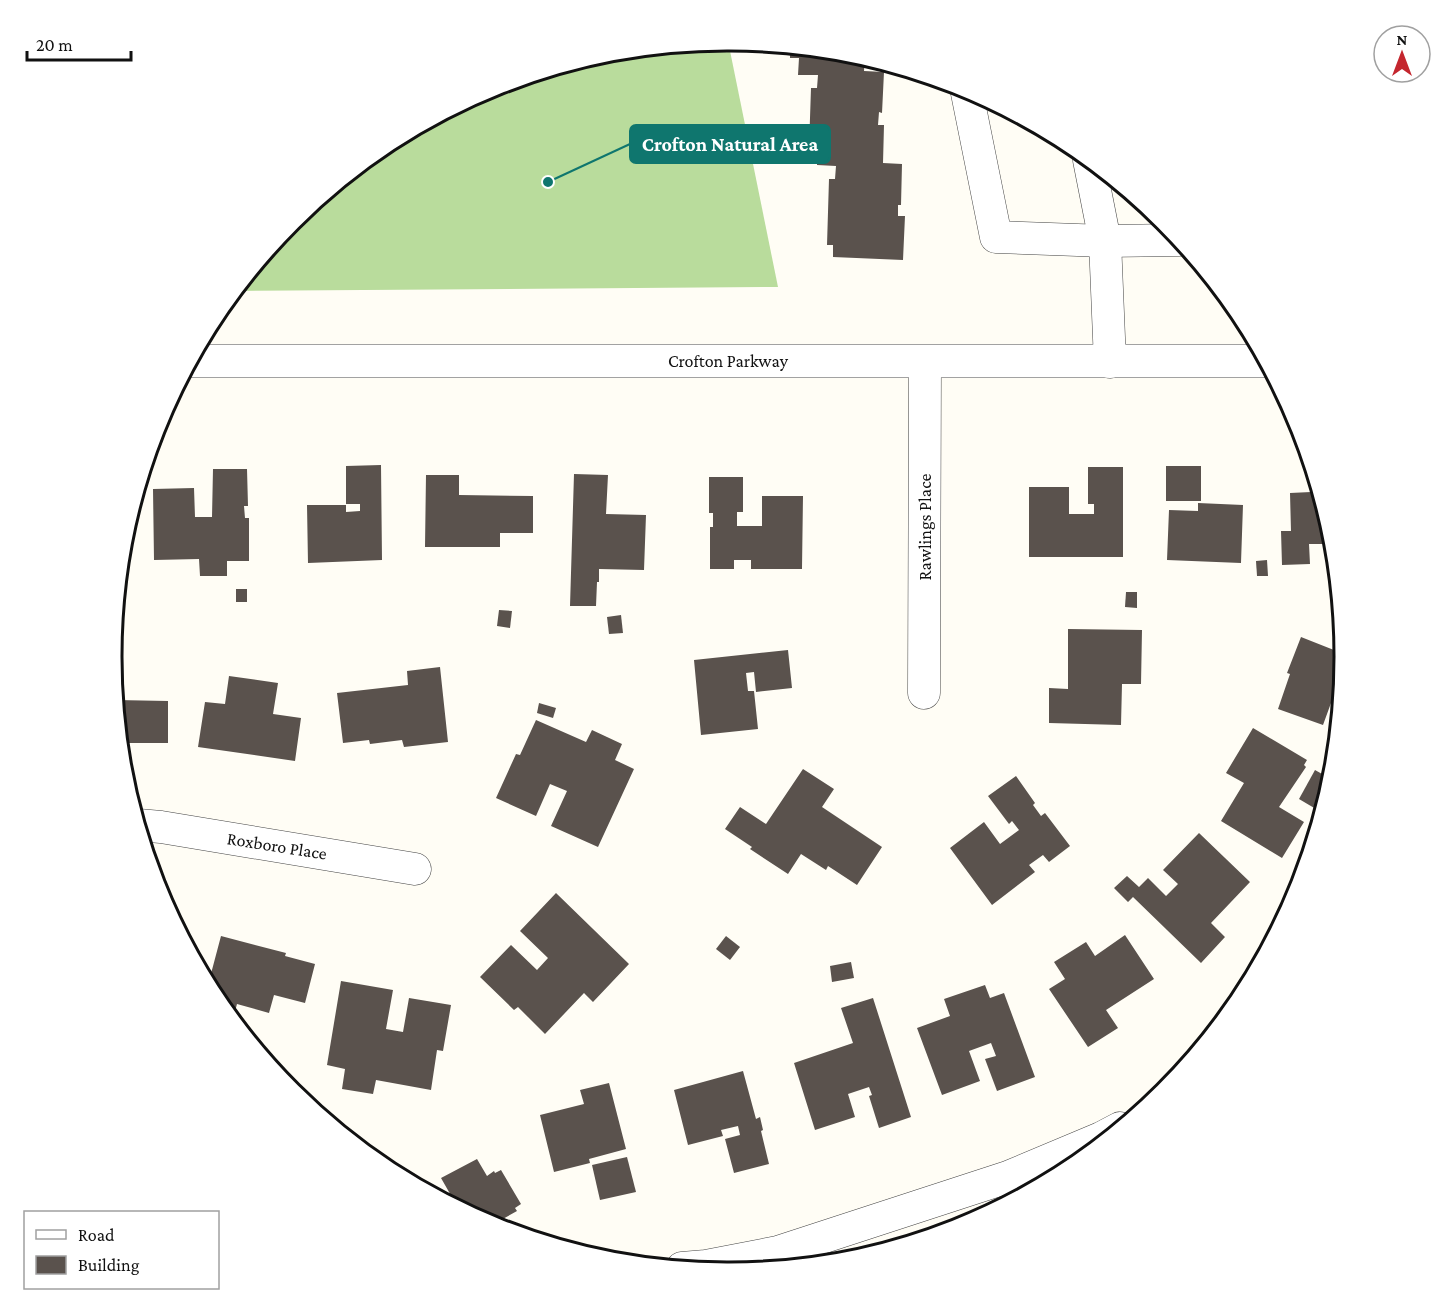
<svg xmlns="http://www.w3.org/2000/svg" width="1456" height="1313" viewBox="0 0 1456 1313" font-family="'Crimson Pro',serif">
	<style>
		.forest { fill: #b9dc9c }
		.building { fill: #5a524d }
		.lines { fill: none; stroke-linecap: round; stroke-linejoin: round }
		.minor-casing { stroke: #444; stroke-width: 33 }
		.tertiary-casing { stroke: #444; stroke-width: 34 }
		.minor { stroke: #fff; stroke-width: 32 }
		.tertiary { stroke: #fff; stroke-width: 33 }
		.labels { text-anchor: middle; stroke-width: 6; stroke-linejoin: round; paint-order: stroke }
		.street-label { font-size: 18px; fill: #111; stroke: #fff }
		.rim { fill: none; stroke: #111; stroke-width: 3 }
		.leader { fill: none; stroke: #0f766e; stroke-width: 2 }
		.callout-dot { fill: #0f766e; stroke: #fff; stroke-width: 2 }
		.callout { fill: #0f766e; stroke: #0f766e; stroke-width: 2 }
		.callout-label { font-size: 20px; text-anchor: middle; font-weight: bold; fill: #fff }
	</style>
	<rect width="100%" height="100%" fill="#fffdf5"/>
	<!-- forest -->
	<path class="forest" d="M728,41L778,287L235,291L293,221L386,144L493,87L608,52Z"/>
	<!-- building -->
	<g class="building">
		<path d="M790,47L849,52L865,57L864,71L884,72L882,113L879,112L878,125H884L883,163L902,164L901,205H898V216H905L903,260L833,257V245H827L829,179H835L836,166L817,165V148H809L811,88H817L818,75H798L799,58H790Z"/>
		<path d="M381,465L382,560L308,563L307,505H346V512L360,511V504H346V466Z"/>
		<rect x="1166" y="466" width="35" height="35"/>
		<path d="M1088,467H1123V557H1029V487H1069V514H1094V504H1088Z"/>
		<path d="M213,469H247L248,506H244L245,518H249V561H227V576H200L199,559L154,560L153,489L194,488L195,517H212Z"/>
		<path d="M574,474L608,475L606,514L646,515L644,570L599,569V582H597L596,606H570Z"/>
		<path d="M426,475H459V495L533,496V533H500V547H425Z"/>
		<path d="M709,477H743V512H737V526H762V496H803L802,569H751V560H734V569H710V527H713V513H709Z"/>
		<path d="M1311,492H1319L1333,544H1309L1310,564L1282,565L1281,531H1291L1290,493Z"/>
		<path d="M1198,503L1243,505L1241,563L1167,560L1169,510L1198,511Z"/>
		<path d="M1267,560L1268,576H1257L1256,561Z"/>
		<rect x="236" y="589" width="11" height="13"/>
		<path d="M1126,592H1137V608L1125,607Z"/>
		<path d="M499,610L512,611L510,628L497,626Z"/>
		<path d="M621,615L623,633L609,634L607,617Z"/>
		<path d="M1068,629L1142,630L1141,684H1122L1121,725L1049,723V688L1068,689Z"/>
		<path d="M1301,637L1344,654L1340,693L1335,692L1323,725L1278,709L1290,674L1287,673Z"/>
		<path d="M788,650L792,688L756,692L754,672L746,673L748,691H754L758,729L701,735L694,660Z"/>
		<path d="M440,667L448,742L404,747L402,740L370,744L369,740L343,743L337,693L408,685L407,671Z"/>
		<path d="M229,676L278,683L273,714L301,718L295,761L198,747L205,702L225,704Z"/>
		<path d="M116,700L168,701V743H121Z"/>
		<path d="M539,703L556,708L553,718L537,713Z"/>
		<path d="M1338,713L1337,730L1332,729Z"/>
		<path d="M536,720L586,742L592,730L622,744L615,760L634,769L598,847L551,826L567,791L550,784L536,816L496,798L516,754L520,755Z"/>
		<path d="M1253,728L1307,760L1304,765L1306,767L1279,807L1304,822L1282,858L1221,821L1244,783L1226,773Z"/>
		<path d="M803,769L834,789L822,807L882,847L857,885L828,866L826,870L801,854L788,874L750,849L752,847L725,829L740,807L766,824Z"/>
		<path d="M1315,770L1331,779L1321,812L1299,799Z"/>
		<path d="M1016,776L1035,803L1033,805L1041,816L1045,813L1070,846L1049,862L1043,855L1029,865L1035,872L992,905L950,848L984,822L1000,844L1019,830L1012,821L1009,824L988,796Z"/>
		<path d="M1199,833L1250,882L1211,923L1225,937L1201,963L1133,897L1128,902L1114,888L1127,876L1139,887L1148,878L1166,896L1178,884L1163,870Z"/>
		<path d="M556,893L629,964L593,1002L584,993L545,1034L518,1007L514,1010L480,977L511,945L537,970L548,958L520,931Z"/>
		<path d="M1125,935L1154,979L1106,1010L1118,1028L1088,1047L1049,989L1065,979L1054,962L1086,942L1095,956Z"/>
		<path d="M221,936L286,953L285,956L315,964L305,1003L274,995L269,1013L237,1004L233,1019L216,998L208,985Z"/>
		<path d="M726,936L740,947L730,960L716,949Z"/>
		<path d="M851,962L854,978L832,982L830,966Z"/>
		<path d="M341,981L393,990L386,1029L403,1032L409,998L451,1005L443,1051L437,1050L431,1090L376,1080L373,1094L342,1089L345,1069L327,1065Z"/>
		<path d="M985,985L990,998L1004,993L1035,1077L997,1091L985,1059L996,1056L991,1043L969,1051L980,1081L942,1095L917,1028L950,1016L944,999Z"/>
		<path d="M873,998L911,1117L879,1128L869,1096L872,1095L869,1087L848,1094L855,1117L815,1130L794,1063L853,1043L841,1008Z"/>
		<path d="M743,1071L756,1119L760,1117L763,1130L761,1131L769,1164L734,1173L725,1139L740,1135L738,1126L721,1130L723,1136L688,1145L674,1090Z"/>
		<path d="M609,1083L626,1149L589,1159L590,1163L554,1172L540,1115L584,1104L580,1090Z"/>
		<path d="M627,1157L636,1192L600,1200L592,1165Z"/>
		<path d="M477,1159L487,1176L494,1171L495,1173L501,1170L521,1204L515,1208L517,1211L492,1225L448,1202L453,1199L441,1178Z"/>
	</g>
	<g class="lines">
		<!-- minor casing -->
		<g class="minor-casing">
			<g id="minor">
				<path d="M966,88L996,237L1105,241L1179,240"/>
				<path d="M1089,160L1105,241L1110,362"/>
				<path d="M924,693L925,361"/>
				<path d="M138,825L161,827L415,869"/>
				<path d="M682,1268L706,1266L778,1252L1008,1177L1101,1138L1120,1128"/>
			</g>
		</g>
		<!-- tertiary casing -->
		<g class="tertiary-casing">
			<path id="tertiary" d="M191,361H1265"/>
		</g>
		<!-- minor -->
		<use href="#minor" class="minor"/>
		<!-- tertiary -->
		<use href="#tertiary" class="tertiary"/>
	</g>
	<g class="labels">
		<!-- street labels -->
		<g class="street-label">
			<text x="728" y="367">Crofton Parkway</text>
			<text transform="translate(925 527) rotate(-90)" y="6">Rawlings Place</text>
			<text transform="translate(277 846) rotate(9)" y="6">Roxboro Place</text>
		</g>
	</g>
	<!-- crop -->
	<path d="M0 0H1456V1313H0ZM727 51H729A605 605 0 0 1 1334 656V657A605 605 0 0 1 729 1262H727A605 605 0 0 1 122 657V656A605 605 0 0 1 727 51Z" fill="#fff" fill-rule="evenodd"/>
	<path class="rim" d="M727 51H729A605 605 0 0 1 1334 656V657A605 605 0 0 1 729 1262H727A605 605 0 0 1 122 657V656A605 605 0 0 1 727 51Z"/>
	<!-- callouts -->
	<path class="leader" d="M548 182L630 144"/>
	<circle class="callout-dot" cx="548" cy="182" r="6"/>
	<rect class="callout" x="630" y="125" width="200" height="38" rx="6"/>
	<g class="callout-label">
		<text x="730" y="151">Crofton Natural Area</text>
	</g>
	<!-- legend -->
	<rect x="24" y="1211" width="195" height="78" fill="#ffffff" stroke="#a0a0a0" stroke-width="1.5"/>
	<rect x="36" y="1230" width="30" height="9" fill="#ffffff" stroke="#a0a0a0" stroke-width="1.5"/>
	<text x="78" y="1241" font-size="18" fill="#111111">Road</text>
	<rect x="36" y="1256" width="30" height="18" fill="#5a524d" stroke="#a0a0a0" stroke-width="1.5"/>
	<text x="78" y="1271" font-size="18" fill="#111111">Building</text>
	<!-- north arrow -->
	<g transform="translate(1402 54)"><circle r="28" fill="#ffffff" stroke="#a0a0a0" stroke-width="1.5"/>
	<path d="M0-4.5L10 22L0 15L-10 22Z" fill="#c4262e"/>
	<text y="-9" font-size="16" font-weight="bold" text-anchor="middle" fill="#111111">N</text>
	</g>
	<!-- scale -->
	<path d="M27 51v9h104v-9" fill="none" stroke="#111111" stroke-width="3"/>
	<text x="36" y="51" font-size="18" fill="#111111" stroke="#ffffff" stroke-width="4.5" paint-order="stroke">20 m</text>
</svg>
